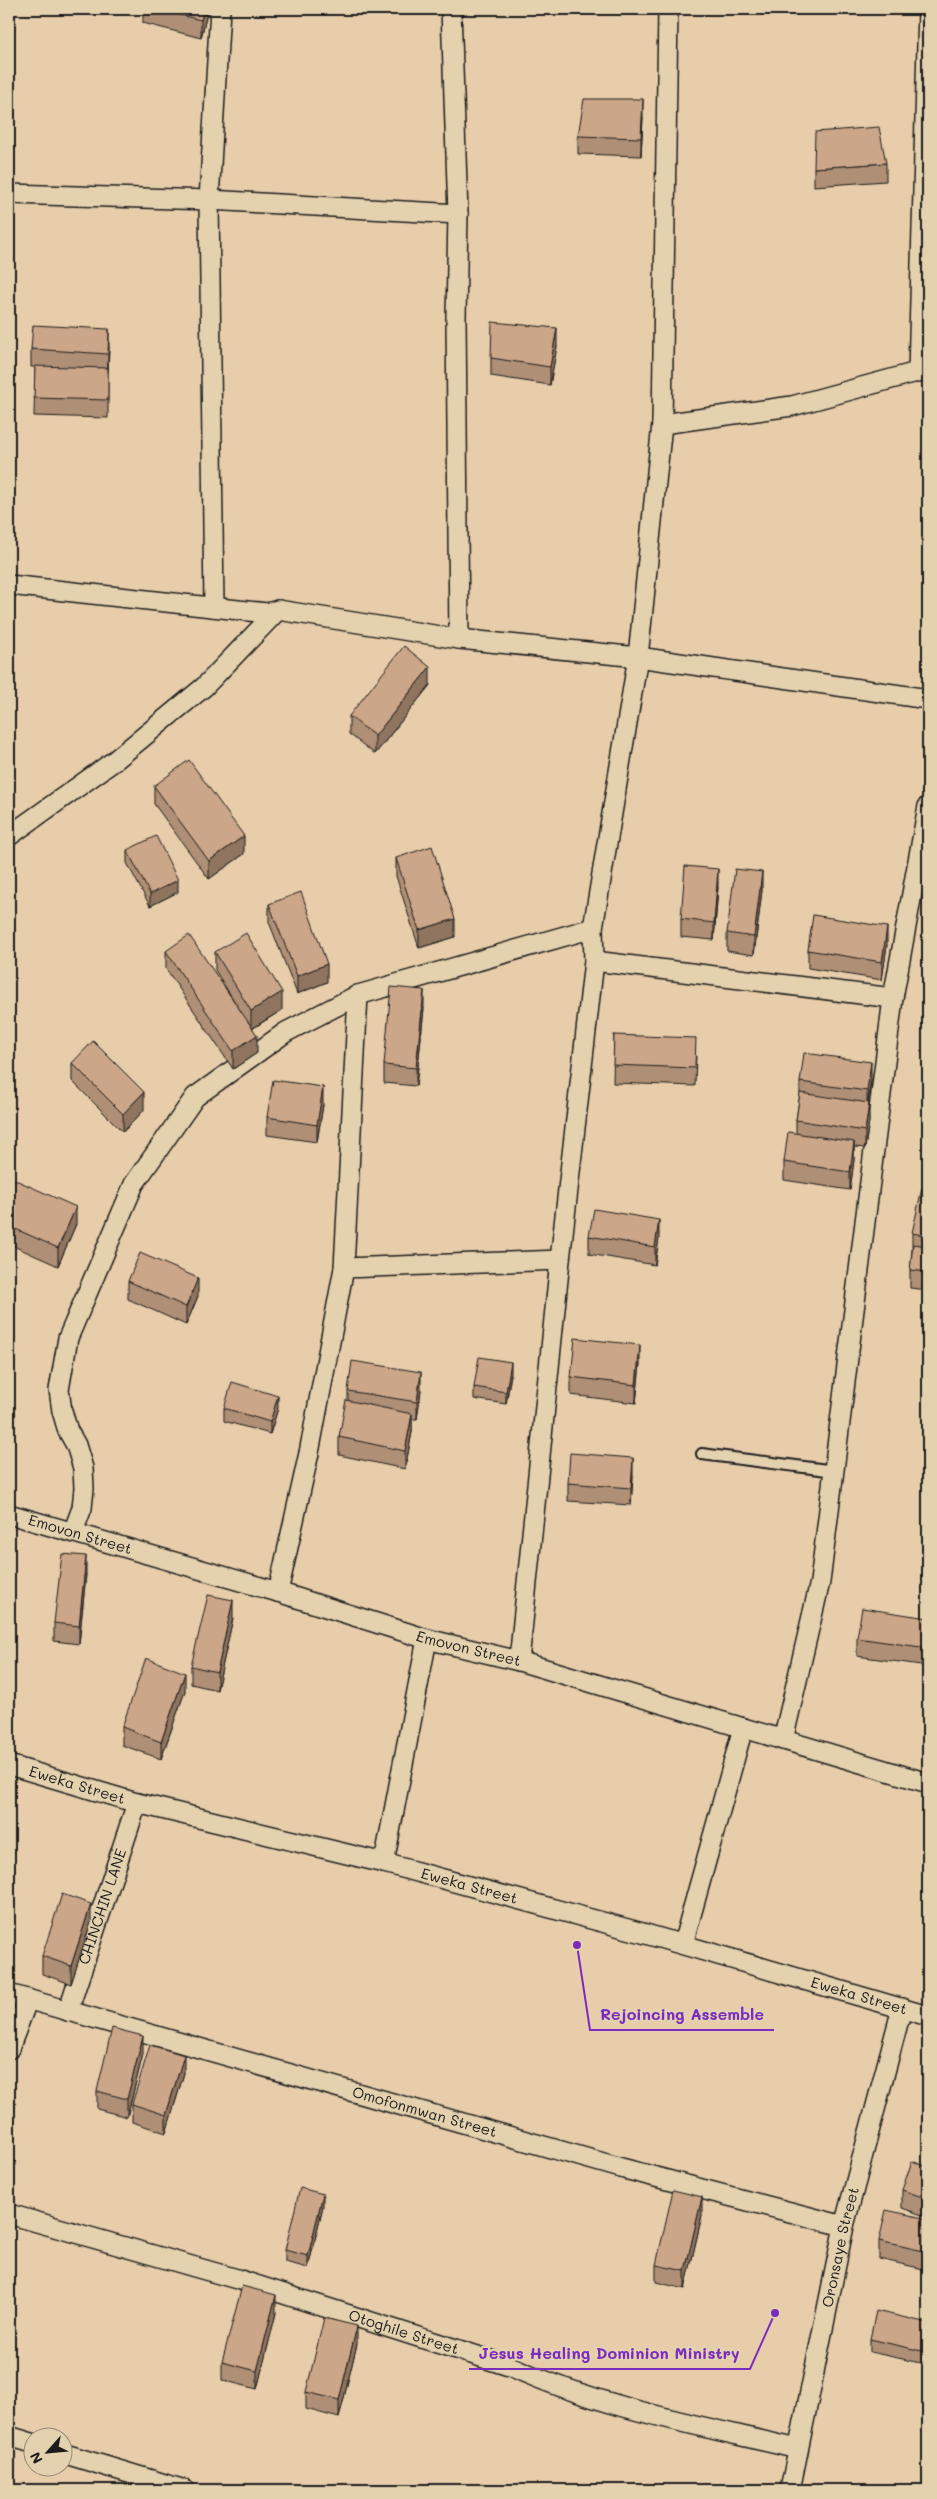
<svg xmlns="http://www.w3.org/2000/svg" width="937" height="2499" viewBox="0 0 937 2499" font-family="Mali,sans-serif">
	<style>
		.lines { fill: none; stroke-linecap: round; stroke-linejoin: round }
		.lane-casing { stroke: #1c1c1c; stroke-width: 14 }
		.street-casing { stroke: #1c1c1c; stroke-width: 22 }
		.lane { stroke: #e4d2af; stroke-width: 10 }
		.street { stroke: #e4d2af; stroke-width: 19 }
		.wall { fill: #af8f75; stroke: #1c1c1c }
		.shaded-wall { fill: #8f745f; stroke: #1c1c1c }
		.building { fill: #cca688; stroke: #1c1c1c }
		.labels { text-anchor: middle; stroke-width: 4.5; stroke-linejoin: round; paint-order: stroke }
		.street-label { font-size: 15px; fill: #1c1c1c; stroke: #e4d2af }
		.leader { fill: none; stroke: #7b2cbf; stroke-width: 2 }
		.callout-dot { fill: #7b2cbf; stroke: #e4d2af; stroke-width: 2 }
		.callout-label { font-size: 16px; text-anchor: middle; font-weight: bold; fill: #7b2cbf; stroke: #e4d2af; stroke-width: 4.5; stroke-linejoin: round; paint-order: stroke }
	</style>
	<rect width="100%" height="100%" fill="#e7cdaa"/>
	<filter id="ink" filterUnits="userSpaceOnUse"><feTurbulence type="fractalNoise" baseFrequency=".02" numOctaves="2"/><feDisplacementMap in="SourceGraphic" scale="10" xChannelSelector="R" yChannelSelector="G"/><feConvolveMatrix kernelMatrix="1 2 1 2 8 2 1 2 1" color-interpolation-filters="sRGB"/></filter>
	<g filter="url(#ink)">
		<g class="lines">
			<!-- lane casing -->
			<g class="lane-casing">
				<path id="lane" d="M702,1454L835,1471"/>
			</g>
			<!-- street casing -->
			<g class="street-casing">
				<g id="street">
					<path d="M451,9L458,214L456,318L459,639"/>
					<path d="M9,194L209,200L458,214"/>
					<path d="M918,373L928,9"/>
					<path d="M662,424L792,406L928,369"/>
					<path d="M9,585L267,613L278,610L459,639L638,657L928,699"/>
					<path d="M214,607L209,200L220,9"/>
					<path d="M9,836L114,761L204,687L278,610"/>
					<path d="M594,961L893,998"/>
					<path d="M344,1268L560,1260"/>
					<path id="s1" d="M9,1514L278,1592L427,1639L519,1661L928,1783"/>
					<path d="M73,1532L82,1508L84,1488L83,1468L76,1445L68,1431L62,1411L59,1390L68,1338L134,1184L195,1097L286,1032L358,995L593,928"/>
					<path d="M278,1592L309,1453L344,1268L358,995"/>
					<path d="M519,1661L560,1260L594,961L593,928L638,657L662,424L668,9"/>
					<path d="M783,1740L820,1582L893,998L928,806"/>
					<path id="s2" d="M9,1765L137,1803L384,1863L639,1932L928,2016"/>
					<path d="M384,1863L427,1639"/>
					<path d="M683,1944L743,1728"/>
					<path id="s3" d="M9,1994L621,2168L844,2226"/>
					<path id="s4" d="M68,2011L137,1803"/>
					<path d="M9,2049L28,1999"/>
					<path id="s5" d="M9,2214L237,2279L512,2367C603,2408 702,2426 798,2449"/>
					<path d="M9,2436L32,2443"/>
					<path d="M62,2453L185,2490"/>
					<path id="s6" d="M790,2490L844,2226L902,2008"/>
				</g>
			</g>
			<!-- lane -->
			<use href="#lane" class="lane"/>
			<!-- street -->
			<use href="#street" class="street"/>
		</g>
		<!-- wall -->
		<g class="wall">
			<path d="M143,9H208L201,38L143,23Z"/>
			<path d="M643,117L641,156L578,154V136Z"/>
			<path d="M886,163V181L814,186V168Z"/>
			<path d="M557,346L550,385L491,376V358Z"/>
			<path d="M109,347L108,368V418L34,416L35,367H31V349Z"/>
			<path d="M430,685L375,754L349,734V716Z"/>
			<path d="M154,786L244,854L209,879L154,804Z"/>
			<path d="M127,850L178,892L150,906L127,863Z"/>
			<path d="M396,858L455,937L419,948L396,876Z"/>
			<path d="M718,887L714,940L681,937V919Z"/>
			<path d="M762,890L754,955L727,951V933Z"/>
			<path d="M269,904L327,982L297,994L269,922Z"/>
			<path d="M887,945L882,980L808,968V950Z"/>
			<path d="M166,951L241,1012L215,970V952L282,1010L252,1029L257,1053L233,1069L166,969Z"/>
			<path d="M424,1008L416,1086L384,1083V1065Z"/>
			<path d="M614,1035L696,1055L695,1086L613,1083Z"/>
			<path d="M72,1063L144,1110L123,1132L72,1081Z"/>
			<path d="M871,1080L868,1103L869,1121L865,1148L854,1147V1160L850,1190L784,1180V1162L796,1133V1120L800,1093V1082Z"/>
			<path d="M323,1105L317,1142L267,1135V1117Z"/>
			<path d="M9,1177L76,1224L58,1266L9,1244Z"/>
			<path d="M928,1190V1290L910,1288V1270L912,1250V1233Z"/>
			<path d="M589,1236L659,1238L655,1265L589,1254Z"/>
			<path d="M128,1281L198,1296L186,1325L128,1299Z"/>
			<path d="M640,1363L636,1403L571,1395V1377Z"/>
			<path d="M511,1374L506,1404L474,1399V1387Z"/>
			<path d="M421,1390L417,1419H412V1432L405,1469L339,1455V1437L348,1401V1391Z"/>
			<path d="M224,1408H278L270,1434L224,1421Z"/>
			<path d="M633,1476L631,1505L568,1501V1483Z"/>
			<path d="M86,1574L79,1644L54,1641V1623Z"/>
			<path d="M233,1618L217,1690L191,1684V1666Z"/>
			<path d="M928,1618V1666L857,1656V1638Z"/>
			<path d="M185,1691L161,1759L122,1745V1727Z"/>
			<path d="M91,1922L71,1984L42,1974V1956Z"/>
			<path d="M143,2054L127,2117L97,2109V2091Z"/>
			<path d="M184,2073L166,2133L132,2122V2104Z"/>
			<path d="M928,2167V2217L902,2208V2190Z"/>
			<path d="M323,2206L308,2268L285,2262V2250Z"/>
			<path d="M702,2215L685,2289L656,2282V2265Z"/>
			<path d="M928,2219V2270L879,2259V2241Z"/>
			<path d="M276,2313L257,2389L222,2380V2362Z"/>
			<path d="M928,2323L926,2364L870,2352V2339Z"/>
			<path d="M357,2344L339,2418L306,2409V2392Z"/>
			<path d="M928,2460V2490H924V2478Z"/>
		</g>
		<!-- shaded-wall -->
		<g class="shaded-wall">
			<path d="M204,9H208L201,38V20Z"/>
			<path d="M643,99V117L641,156V138Z"/>
			<path d="M557,328V346L550,385V367Z"/>
			<path d="M109,329V347L108,372V354Z"/>
			<path d="M430,667V685L375,754V736Z"/>
			<path d="M244,836V854L209,879V861Z"/>
			<path d="M718,869V887L714,940V923Z"/>
			<path d="M762,872V890L754,955V937Z"/>
			<path d="M178,880V892L150,906V894Z"/>
			<path d="M455,919V937L419,948V930Z"/>
			<path d="M887,927V945L882,980V962Z"/>
			<path d="M327,964V982L297,994V976Z"/>
			<path d="M424,990V1008L416,1086V1068Z"/>
			<path d="M282,992V1010L251,1029V1011Z"/>
			<path d="M257,1035V1053L233,1069V1051Z"/>
			<path d="M871,1062V1080L867,1109V1091Z"/>
			<path d="M323,1087V1105L317,1142V1125Z"/>
			<path d="M144,1092V1110L123,1132V1114Z"/>
			<path d="M869,1103V1121L865,1148V1131Z"/>
			<path d="M854,1142V1160L850,1190V1172Z"/>
			<path d="M76,1207V1224L58,1266V1248Z"/>
			<path d="M659,1220V1238L655,1265V1247Z"/>
			<path d="M198,1278V1296L186,1325V1307Z"/>
			<path d="M640,1345V1363L636,1403V1385Z"/>
			<path d="M511,1362V1374L506,1404V1392Z"/>
			<path d="M421,1372V1390L417,1419V1402Z"/>
			<path d="M278,1396V1408L270,1434V1422Z"/>
			<path d="M412,1414V1432L405,1469V1451Z"/>
			<path d="M633,1458V1476L631,1505V1488Z"/>
			<path d="M86,1556V1574L79,1644V1626Z"/>
			<path d="M233,1600V1618L217,1690V1672Z"/>
			<path d="M185,1673V1691L161,1759V1742Z"/>
			<path d="M91,1904V1922L71,1984V1966Z"/>
			<path d="M143,2036V2054L127,2117V2099Z"/>
			<path d="M184,2055V2073L166,2133V2115Z"/>
			<path d="M323,2194V2206L308,2268V2256Z"/>
			<path d="M702,2197V2215L685,2289V2271Z"/>
			<path d="M276,2295V2313L257,2389V2371Z"/>
			<path d="M357,2326V2344L339,2418V2400Z"/>
			<path d="M928,2342V2354L926,2364V2352Z"/>
		</g>
		<!-- building -->
		<g class="building">
			<path d="M156,9H204L201,20Z"/>
			<path d="M584,99H643L641,138L578,136Z"/>
			<path d="M879,127L886,163L814,168L815,132Z"/>
			<path d="M492,322L557,328L550,367L491,358Z"/>
			<path d="M33,325L109,329L108,354L31,349Z"/>
			<path d="M35,366L108,368V400L34,398Z"/>
			<path d="M404,646L430,667L375,736L349,716Z"/>
			<path d="M189,760L244,836L209,861L154,786Z"/>
			<path d="M156,836L178,880L150,894L127,850Z"/>
			<path d="M432,846L455,919L419,930L396,858Z"/>
			<path d="M685,866L718,869L714,923L681,919Z"/>
			<path d="M735,869L762,872L754,937L727,933Z"/>
			<path d="M301,892L327,964L297,976L269,904Z"/>
			<path d="M813,915L887,927L882,962L808,950Z"/>
			<path d="M246,933L282,992L251,1011L215,952Z"/>
			<path d="M189,935L257,1035L233,1051L166,951Z"/>
			<path d="M391,987L424,990L416,1068L384,1065Z"/>
			<path d="M614,1035L696,1038L695,1068L613,1065Z"/>
			<path d="M93,1041L144,1092L123,1114L72,1063Z"/>
			<path d="M804,1053L871,1062L867,1091L800,1082Z"/>
			<path d="M273,1080L323,1087L317,1125L267,1117Z"/>
			<path d="M800,1093L869,1103L865,1131L796,1120Z"/>
			<path d="M788,1132L854,1142L850,1172L784,1162Z"/>
			<path d="M9,1177L76,1207L58,1248L9,1226Z"/>
			<path d="M922,1188L928,1190V1236L912,1233Z"/>
			<path d="M594,1209L659,1220L655,1247L589,1236Z"/>
			<path d="M913,1244L928,1246V1272L910,1270Z"/>
			<path d="M140,1253L198,1278L186,1307L128,1281Z"/>
			<path d="M575,1338L640,1345L636,1385L571,1377Z"/>
			<path d="M479,1357L511,1362L506,1392L474,1387Z"/>
			<path d="M352,1361L421,1372L417,1402L348,1391Z"/>
			<path d="M232,1382L278,1396L270,1422L224,1408Z"/>
			<path d="M346,1400L412,1414L405,1451L339,1437Z"/>
			<path d="M570,1453L633,1458L631,1488L568,1483Z"/>
			<path d="M62,1554L86,1556L79,1626L54,1623Z"/>
			<path d="M208,1595L233,1600L217,1672L191,1666Z"/>
			<path d="M862,1608L928,1618V1648L857,1638Z"/>
			<path d="M146,1658L185,1673L161,1742L122,1727Z"/>
			<path d="M62,1894L91,1904L71,1966L42,1956Z"/>
			<path d="M112,2028L143,2036L127,2099L97,2091Z"/>
			<path d="M150,2045L184,2055L166,2115L132,2104Z"/>
			<path d="M912,2161L928,2167V2199L902,2190Z"/>
			<path d="M300,2188L323,2194L308,2256L285,2250Z"/>
			<path d="M673,2190L702,2197L685,2271L656,2265Z"/>
			<path d="M886,2210L928,2219V2252L879,2241Z"/>
			<path d="M242,2286L276,2295L257,2371L222,2362Z"/>
			<path d="M876,2311L928,2323V2342L926,2352L870,2339Z"/>
			<path d="M324,2318L357,2326L339,2400L306,2392Z"/>
			<path d="M928,2460V2479L924,2478Z"/>
		</g>
	</g>
	<g class="labels">
		<!-- street labels -->
		<g class="street-label">
			<text dy="5" stroke="none"><textPath href="#s1" startOffset="74">Emovon Street</textPath></text>
			<text dy="5" stroke="none"><textPath href="#s1" startOffset="479">Emovon Street</textPath></text>
			<text dy="5" stroke="none"><textPath href="#s2" startOffset="71">Eweka Street</textPath></text>
			<text dy="5" stroke="none"><textPath href="#s2" startOffset="476">Eweka Street</textPath></text>
			<text dy="5" stroke="none"><textPath href="#s4" startOffset="110">CHINCHIN LANE</textPath></text>
			<text dy="5" stroke="none"><textPath href="#s2" startOffset="881">Eweka Street</textPath></text>
			<text dy="5" stroke="none"><textPath href="#s3" startOffset="432">Omofonmwan Street</textPath></text>
			<text dy="5" stroke="none"><textPath href="#s6" startOffset="248">Oronsaye Street</textPath></text>
			<text dy="5" stroke="none"><textPath href="#s5" startOffset="412">Otoghile Street</textPath></text>
		</g>
	</g>
	<!-- callouts -->
	<path class="leader" d="M577 1945L590 2030H774M775 2313L750 2369H469"/>
	<g class="callout-dot">
		<circle cx="577" cy="1945" r="5"/>
		<circle cx="775" cy="2313" r="5"/>
	</g>
	<g class="callout-label">
		<text x="682" y="2020">Rejoincing Assemble</text>
		<text x="609" y="2359">Jesus Healing Dominion Ministry</text>
	</g>
	<!-- margin -->
	<rect width="937" height="2499" fill="none" stroke="#e4d2af" stroke-width="30"/>
	<rect x="15" y="15" width="907" height="2469" fill="none" stroke="#1c1c1c" stroke-width="2" filter="url(#ink)"/>
	<!-- north arrow -->
	<g transform="translate(48 2452) rotate(243)"><circle r="24" fill="#e4d2af" stroke="#948974"/>
	<path d="M0-4L9 19L0 12L-9 19Z" fill="#1c1c1c"/>
	<text y="-8" font-size="14" font-weight="bold" text-anchor="middle" fill="#1c1c1c">N</text>
	</g>
</svg>
